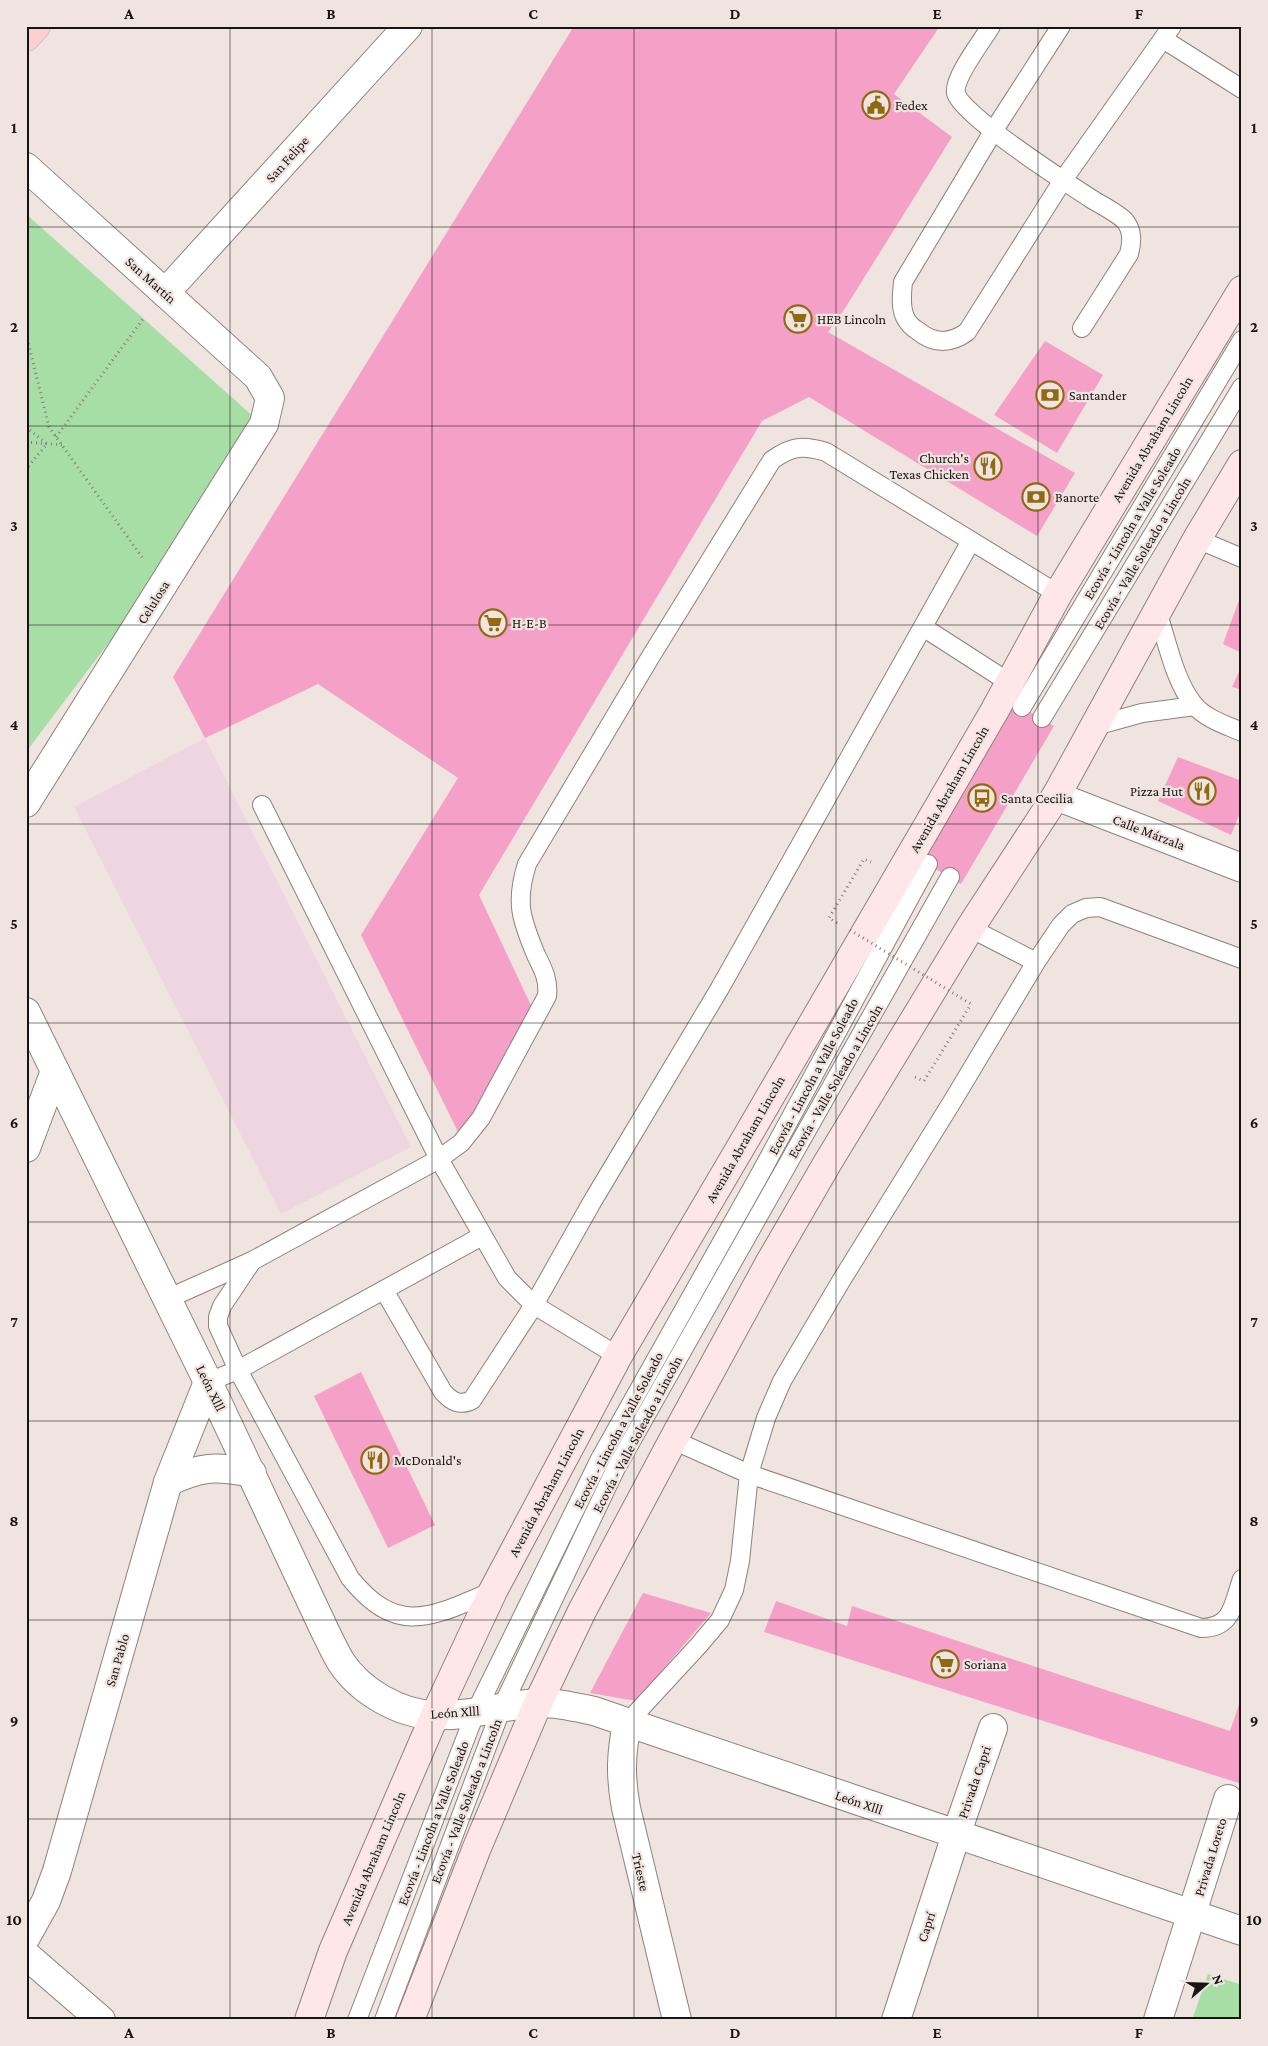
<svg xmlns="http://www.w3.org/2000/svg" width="1268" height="2046" viewBox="0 0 1268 2046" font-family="'Crimson Pro',serif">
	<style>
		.commercial { fill: #eed6e0 }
		.green { fill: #a7dea5 }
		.building { fill: #f4a0c7 }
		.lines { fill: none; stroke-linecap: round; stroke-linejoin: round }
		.service-casing { stroke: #8d827e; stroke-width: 20 }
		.minor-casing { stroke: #8d827e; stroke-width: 30 }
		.secondary-casing { stroke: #8d827e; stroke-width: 30 }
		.primary-casing { stroke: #c3c2c1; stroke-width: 30 }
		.path { stroke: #847c79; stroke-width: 3; stroke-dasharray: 1 4; stroke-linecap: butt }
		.service { stroke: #fff; stroke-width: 18 }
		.minor { stroke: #fff; stroke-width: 28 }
		.secondary { stroke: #ffe6e9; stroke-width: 28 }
		.primary { stroke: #feced3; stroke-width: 28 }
		.path-bridge { stroke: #847c79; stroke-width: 3; stroke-dasharray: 1 4; stroke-linecap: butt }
		.grid { fill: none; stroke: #181412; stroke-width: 1; stroke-opacity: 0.55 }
		.labels { text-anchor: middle; stroke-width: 4.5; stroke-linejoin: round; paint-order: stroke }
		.poi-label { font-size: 14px; fill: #181412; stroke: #f0e4e0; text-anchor: start }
		.street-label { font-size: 14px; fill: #181412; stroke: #f0e4e0 }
		.neatline { fill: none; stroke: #181412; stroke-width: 2 }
		.grid-label { font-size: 16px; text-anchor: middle; font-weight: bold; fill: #181412 }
	</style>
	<rect width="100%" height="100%" fill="#f0e4e0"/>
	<!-- commercial -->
	<path class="commercial" d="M205,738L411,1147L281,1214L74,807Z"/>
	<!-- green -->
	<g class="green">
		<path d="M26,214L255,418L157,579L26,752Z"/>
		<path d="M1208,1974L1242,1985V2020H1192Z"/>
	</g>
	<!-- building -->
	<g class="building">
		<path d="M574,26H940L894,94L952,137L844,310L828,332L1075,473L1037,536L809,397L762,421L479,895L536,1016L460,1136L361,935L458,778L318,684L205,738L173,677Z"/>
		<path d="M1045,341L1103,375L1057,453L994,415Z"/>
		<path d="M1242,592V653L1223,644Z"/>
		<path d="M1242,665V690L1232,687Z"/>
		<path d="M1011,701L1054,726L961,884L919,859Z"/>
		<path d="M1178,757L1242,781V808L1231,835L1158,801Z"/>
		<path d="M361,1372L435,1525L388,1548L314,1396Z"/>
		<path d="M643,1593L711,1613L636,1701L590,1693Z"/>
		<path d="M776,1601L847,1626L852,1606L1230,1731L1242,1696V1784L764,1632Z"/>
	</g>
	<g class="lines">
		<!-- service casing -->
		<g class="service-casing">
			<g id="service">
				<path d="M991,26C983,40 953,78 956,93C960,114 1067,183 1090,198C1099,204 1118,213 1125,221C1133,231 1132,242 1129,254L1082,328"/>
				<path d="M1061,26L994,130L903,282C902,293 900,306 905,317C907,322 913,328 918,331C934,344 950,344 967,332L1063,180L1172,26"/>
				<path d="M1163,39L1242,89"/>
				<path d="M1197,539L1242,558"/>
				<path d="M1157,611C1167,641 1174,680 1194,705C1206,719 1226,725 1242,732"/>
				<path d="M923,627L1010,683"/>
				<path d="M1022,707L1242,340"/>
				<path d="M1042,718L1242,387"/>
				<path d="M1095,726L1142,713L1195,706"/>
				<path d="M262,805L439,1159L507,1278L534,1305L618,1356"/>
				<path d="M970,928L1036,962"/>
				<path d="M252,1261L222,1306L218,1317V1326L238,1370L350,1578C398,1638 433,1616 493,1591"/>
				<path d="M384,1290L443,1392C452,1402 460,1406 472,1400L534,1305L592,1202L720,988L971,541"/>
				<path d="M167,1299L252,1261L439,1159L461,1143L481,1118L547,996C549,980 543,969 536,955C521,919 515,902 527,864L651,656L772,460C792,446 803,445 826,452L1058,594"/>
				<path d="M208,1382L238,1370L482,1236"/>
				<path d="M673,1440L749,1474L1201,1628C1233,1628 1233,1604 1242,1579"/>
				<path d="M627,1723L699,1645L720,1620L734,1590L740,1561L749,1474L766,1418L782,1381L841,1281L952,1102L1036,962L1061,925L1072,914L1086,908L1100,907L1242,959"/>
				<path d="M357,2020L476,1711L600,1459L759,1176L928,864"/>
				<path d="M384,2020L502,1707L616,1468L950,877"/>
			</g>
		</g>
		<!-- minor casing -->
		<g class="minor-casing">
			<g id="minor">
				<path d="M26,167L258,377L270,398L264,424L26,803"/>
				<path d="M165,293L408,26"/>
				<path d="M1056,796L1242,868"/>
				<path d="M26,1012L208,1382L325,1631C330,1641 335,1652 341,1662C360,1691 399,1714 434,1715C468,1717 503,1705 537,1703C556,1702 575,1707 594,1711L1242,1931"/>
				<path d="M26,1148L55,1071"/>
				<path d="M168,1482C202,1466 215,1466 252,1473"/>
				<path d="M627,1723C621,1755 620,1775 626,1808L677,2020"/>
				<path d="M26,1937L46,1901L57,1871L168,1482L208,1382"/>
				<path d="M26,1955L101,2020"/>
				<path d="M896,2020L956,1835L993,1728"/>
				<path d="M1158,2020L1228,1799"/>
			</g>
		</g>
		<!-- secondary casing -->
		<g class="secondary-casing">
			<g id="secondary">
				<path d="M309,2020L333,1951L435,1715L493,1591L618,1356L749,1133L995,710L1058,594L1242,290"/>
				<path d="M410,2020L476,1850L538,1703L582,1611L673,1440L770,1262L828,1162L970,928L1056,796L1197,539L1242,464"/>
			</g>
		</g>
		<!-- primary casing -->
		<g class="primary-casing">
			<path id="primary" d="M26,37L36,26"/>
		</g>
		<!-- path -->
		<g class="path">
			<path d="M26,334L49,427L144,560"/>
			<path d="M26,427L47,444L26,469"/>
			<path d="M56,437L143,319"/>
			<path d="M26,442L63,445"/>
			<path d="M837,923L829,918L864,859L871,862"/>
			<path d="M915,1077L924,1081L971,1004"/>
		</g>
		<!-- service -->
		<use href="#service" class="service"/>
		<!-- minor -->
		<use href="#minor" class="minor"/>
		<!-- secondary -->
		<use href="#secondary" class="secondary"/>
		<!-- primary -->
		<use href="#primary" class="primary"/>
		<!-- path-bridge -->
		<path class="path-bridge" d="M850,930L971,1004"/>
	</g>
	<!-- grid -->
	<path class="grid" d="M230,26V2020M432,26V2020M634,26V2020M836,26V2020M1038,26V2020M26,227H1242M26,426H1242M26,625H1242M26,824H1242M26,1023H1242M26,1222H1242M26,1421H1242M26,1620H1242M26,1819H1242"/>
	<!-- icons -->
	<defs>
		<g id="civic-ring" transform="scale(1.4375)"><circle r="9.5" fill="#f0e4e0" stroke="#906a10" stroke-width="1.5"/><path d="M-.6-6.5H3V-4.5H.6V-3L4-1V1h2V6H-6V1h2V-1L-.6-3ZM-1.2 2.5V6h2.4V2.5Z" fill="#906a10"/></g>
		<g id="supermarket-ring" transform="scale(1.4375)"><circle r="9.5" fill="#f0e4e0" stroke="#906a10" stroke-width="1.5"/><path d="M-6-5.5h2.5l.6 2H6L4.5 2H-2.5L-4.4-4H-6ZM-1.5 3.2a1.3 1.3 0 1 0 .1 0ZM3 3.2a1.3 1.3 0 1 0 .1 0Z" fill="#906a10"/></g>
		<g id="bank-ring" transform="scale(1.4375)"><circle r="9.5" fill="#f0e4e0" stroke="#906a10" stroke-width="1.5"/><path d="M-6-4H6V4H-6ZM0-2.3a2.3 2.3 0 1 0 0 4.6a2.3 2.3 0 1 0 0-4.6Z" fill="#906a10"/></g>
		<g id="restaurant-ring" transform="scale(1.4375)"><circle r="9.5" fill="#f0e4e0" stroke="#906a10" stroke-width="1.5"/><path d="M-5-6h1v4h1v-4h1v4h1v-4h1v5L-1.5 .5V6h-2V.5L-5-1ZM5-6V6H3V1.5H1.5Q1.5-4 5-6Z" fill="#906a10"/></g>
		<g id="bus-ring" transform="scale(1.4375)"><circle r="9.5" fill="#f0e4e0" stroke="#906a10" stroke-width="1.5"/><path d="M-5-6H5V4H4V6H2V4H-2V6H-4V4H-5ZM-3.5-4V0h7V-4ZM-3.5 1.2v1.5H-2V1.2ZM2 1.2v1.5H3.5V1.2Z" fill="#906a10"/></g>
	</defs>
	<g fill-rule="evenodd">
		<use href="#civic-ring" x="876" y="105"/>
		<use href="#supermarket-ring" x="798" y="319"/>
		<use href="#bank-ring" x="1050" y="395"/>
		<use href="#restaurant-ring" x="988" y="466"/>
		<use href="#bank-ring" x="1036" y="497"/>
		<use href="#supermarket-ring" x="493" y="623"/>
		<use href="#restaurant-ring" x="1202" y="791"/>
		<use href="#bus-ring" x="982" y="798"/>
		<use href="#restaurant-ring" x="375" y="1460"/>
		<use href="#supermarket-ring" x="945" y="1664"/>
	</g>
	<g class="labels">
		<!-- poi labels -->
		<g class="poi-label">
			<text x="895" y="110">Fedex</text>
			<text x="817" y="324">HEB Lincoln</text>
			<text x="1069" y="400">Santander</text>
			<text x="969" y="463" text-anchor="end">Church's<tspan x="969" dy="16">Texas Chicken</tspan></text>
			<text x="1055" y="502">Banorte</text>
			<text x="512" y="628">H-E-B</text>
			<text x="1183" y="796" text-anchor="end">Pizza Hut</text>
			<text x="1001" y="803">Santa Cecilia</text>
			<text x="394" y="1465">McDonald's</text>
			<text x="964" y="1669">Soriana</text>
		</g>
		<!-- street labels -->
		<g class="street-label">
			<text transform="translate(287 159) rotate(-48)" y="5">San Felipe</text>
			<text transform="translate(151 280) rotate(42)" y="5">San Martín</text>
			<text transform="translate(1152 439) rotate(-59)" y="5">Avenida Abraham Lincoln</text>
			<text transform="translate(1132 523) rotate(-59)" y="5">Ecovía - Lincoln a Valle Soleado</text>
			<text transform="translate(1142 553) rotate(-59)" y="5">Ecovía - Valle Soleado a Lincoln</text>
			<text transform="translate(153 602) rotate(-58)" y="5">Celulosa</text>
			<text transform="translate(949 789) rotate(-60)" y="5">Avenida Abraham Lincoln</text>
			<text transform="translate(1149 832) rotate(21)" y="5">Calle Márzala</text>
			<text transform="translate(813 1076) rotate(-62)" y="5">Ecovía - Lincoln a Valle Soleado</text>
			<text transform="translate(835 1081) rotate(-60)" y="5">Ecovía - Valle Soleado a Lincoln</text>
			<text transform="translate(745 1139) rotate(-60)" y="5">Avenida Abraham Lincoln</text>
			<text transform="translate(211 1388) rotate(64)" y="5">León Xlll</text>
			<text transform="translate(618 1430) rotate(-62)" y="5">Ecovía - Lincoln a Valle Soleado</text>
			<text transform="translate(637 1434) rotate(-62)" y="5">Ecovía - Valle Soleado a Lincoln</text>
			<text transform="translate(546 1492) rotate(-62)" y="5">Avenida Abraham Lincoln</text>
			<text transform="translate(117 1660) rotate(-74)" y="5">San Pablo</text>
			<text transform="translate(455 1712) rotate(-4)" y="5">León Xlll</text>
			<text transform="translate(974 1782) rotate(-71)" y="5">Privada Capri</text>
			<text transform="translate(466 1801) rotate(-69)" y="5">Ecovía - Valle Soleado a Lincoln</text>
			<text transform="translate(859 1802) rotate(19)" y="5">León Xlll</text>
			<text transform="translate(433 1823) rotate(-69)" y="5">Ecovía - Lincoln a Valle Soleado</text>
			<text transform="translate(1210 1857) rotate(-73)" y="5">Privada Loreto</text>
			<text transform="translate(373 1858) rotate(-67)" y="5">Avenida Abraham Lincoln</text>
			<text transform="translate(641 1872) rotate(77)" y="5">Trieste</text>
			<text transform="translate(926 1927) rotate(-72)" y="5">Caprí</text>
		</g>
	</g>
	<!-- border -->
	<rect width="1268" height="2046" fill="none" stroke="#f0e4e0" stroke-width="55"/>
	<!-- north arrow -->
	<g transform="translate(1206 1984) rotate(70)" stroke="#f0e4e0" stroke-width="4" paint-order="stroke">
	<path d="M0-4L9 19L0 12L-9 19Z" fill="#181412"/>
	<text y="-8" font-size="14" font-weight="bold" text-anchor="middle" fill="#181412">N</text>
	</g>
	<rect x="28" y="28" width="1212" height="1990" class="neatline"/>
	<g class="grid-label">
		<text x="129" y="19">A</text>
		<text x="331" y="19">B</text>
		<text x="533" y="19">C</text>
		<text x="735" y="19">D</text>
		<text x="937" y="19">E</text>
		<text x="1139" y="19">F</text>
		<text x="14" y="133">1</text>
		<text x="1254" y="133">1</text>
		<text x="14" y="332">2</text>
		<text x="1254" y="332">2</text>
		<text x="14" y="531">3</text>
		<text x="1254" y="531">3</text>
		<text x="14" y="730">4</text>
		<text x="1254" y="730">4</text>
		<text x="14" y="929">5</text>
		<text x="1254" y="929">5</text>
		<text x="14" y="1128">6</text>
		<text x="1254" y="1128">6</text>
		<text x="14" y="1327">7</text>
		<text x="1254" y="1327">7</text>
		<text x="14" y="1526">8</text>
		<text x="1254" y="1526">8</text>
		<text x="14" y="1726">9</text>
		<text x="1254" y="1726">9</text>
		<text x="14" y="1925">10</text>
		<text x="1254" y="1925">10</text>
		<text x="129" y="2038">A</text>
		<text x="331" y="2038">B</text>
		<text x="533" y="2038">C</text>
		<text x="735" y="2038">D</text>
		<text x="937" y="2038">E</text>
		<text x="1139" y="2038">F</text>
	</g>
</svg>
